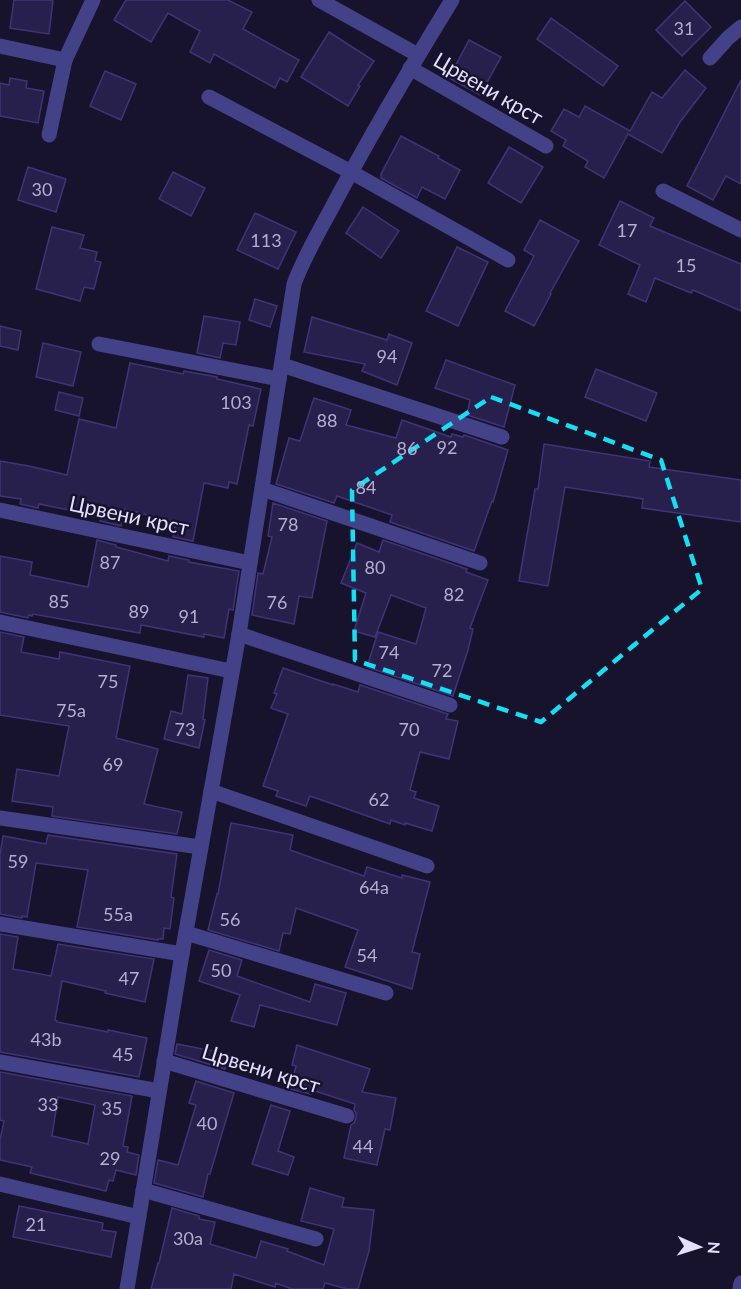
<svg xmlns="http://www.w3.org/2000/svg" width="741" height="1289" viewBox="0 0 741 1289" font-family="Lato,sans-serif">
	<style>
		.building { fill: #28204c; stroke: #403377; stroke-width: 1.5; fill-rule: evenodd }
		.lines { fill: none; stroke-linecap: round; stroke-linejoin: round }
		.minor { stroke: #434188; stroke-width: 15 }
		.marked { fill: none; stroke: #15dff4; stroke-width: 4.5; stroke-dasharray: 12 8; stroke-linejoin: round }
		.labels { text-anchor: middle; stroke-width: 5; stroke-linejoin: round; paint-order: stroke }
		.number-label { font-size: 18px; fill: #b4afd2 }
		.street-label { font-size: 21px; fill: #e3dffe; stroke: #17132c }
	</style>
	<rect width="100%" height="100%" fill="#17132c"/>
	<!-- building -->
	<g class="building">
		<path d="M14,0H53L49,34L10,28Z"/>
		<path d="M126,0H228L252,12L243,29L299,60L287,82L280,78L275,88L214,54L210,63L190,52L200,31L168,13L151,42L114,20Z"/>
		<path d="M685,1L711,27L682,56L656,30Z"/>
		<path d="M551,18L618,66L603,86L537,39Z"/>
		<path d="M329,32L374,61L358,85L360,86L348,106L301,77Z"/>
		<path d="M469,40L501,57L480,95L449,78Z"/>
		<path d="M685,70L706,88L680,122L662,153L628,134L604,178L585,167L588,161L563,146L566,140L551,131L564,109L579,117L585,106L630,131L652,92L662,98Z"/>
		<path d="M105,71L136,84L121,120L90,106Z"/>
		<path d="M10,78L27,81L26,88L44,91L38,123L0,116V83L9,85Z"/>
		<path d="M741,80V184L726,176L713,200L687,186Z"/>
		<path d="M401,136L439,156L438,158L460,170L445,199L422,187L417,198L381,178V174Z"/>
		<path d="M509,147L543,167L521,203L488,183Z"/>
		<path d="M28,167L66,179L56,212L18,200Z"/>
		<path d="M173,172L205,188L191,216L159,199Z"/>
		<path d="M620,201L654,218L650,226L741,264V311L693,290L691,293L655,278L646,302L628,294L640,265L599,245Z"/>
		<path d="M363,207L399,231L381,258L346,233Z"/>
		<path d="M255,213L296,232L278,269L237,250Z"/>
		<path d="M540,220L579,241L550,293L551,294L534,326L505,311L534,256L524,250Z"/>
		<path d="M52,227L84,235L80,248L97,252L95,261L101,262L94,289L84,287L80,301L36,289Z"/>
		<path d="M457,247L488,262L458,326L426,311Z"/>
		<path d="M255,299L277,306L270,327L249,320Z"/>
		<path d="M204,316L240,322L236,345L223,343L220,358L197,353Z"/>
		<path d="M312,317L387,340L389,334L412,343L397,385L362,371L365,364L304,352Z"/>
		<path d="M0,326L21,331L18,350L0,346Z"/>
		<path d="M43,343L81,352L73,386L36,377Z"/>
		<path d="M446,360L515,385L504,427L467,415L470,400L435,388Z"/>
		<path d="M130,363L183,374L184,371L217,377V379L261,389L253,426L249,425L237,484L229,482L228,488L204,483L193,541L173,537L176,522L124,509L121,526L100,521L101,518L92,516L93,515L39,504L38,508L20,504L21,499L0,496V461L29,466L67,475L79,419L116,428Z"/>
		<path d="M596,369L657,393L646,421L585,397Z"/>
		<path d="M59,392L83,398L79,416L55,410Z"/>
		<path d="M314,398L351,410L346,425L396,438L402,420L451,437L452,434L463,437L464,435L508,450L493,502L492,501L474,551L390,522L392,515L337,496L334,503L276,484L289,438L300,441Z"/>
		<path d="M544,444L650,461L649,467L741,480V522L642,508L643,499L565,487L548,586L519,581L535,489H538Z"/>
		<path d="M273,503L327,521L312,598L299,596L294,624L252,615L258,573L263,574L272,537L268,536Z"/>
		<path d="M97,540L116,545V547L168,561L169,556L189,560V562L239,571L233,610L229,609L224,638L204,634V637L141,625L140,633L33,614L32,616L29,615L28,618L0,612V556L32,562L30,575L88,587Z"/>
		<path d="M383,540L467,569L466,572L488,580L470,628L473,629L468,650L453,696L367,667L378,632L416,644L426,608L391,595L375,637L354,631L366,593L341,583L357,543L379,552Z"/>
		<path d="M0,632L24,637L21,652L59,659L60,652L130,666L116,738L158,749L144,804L182,812L177,834L52,816L53,807L12,801L17,769L59,776L69,726L0,715Z"/>
		<path d="M283,668L333,685V684L358,692L360,685L448,714L446,719L458,721L449,759L420,752L410,790L416,792L414,798L439,806L432,831L405,823V825L391,820L390,824L310,796L306,806L276,796L278,791L263,786L288,714L271,708L277,694L274,693Z"/>
		<path d="M188,675L208,678L203,719L205,720L199,748L164,739L171,711L182,714Z"/>
		<path d="M231,823L293,835L290,850L364,876L367,867L402,878V875L430,882L412,952L420,954L412,989L345,967L358,930L296,908L290,934L283,933L279,951L208,930L217,894H218Z"/>
		<path d="M48,835L177,854L171,897L174,898L170,929L164,928L163,939H158V940L77,927L88,870L36,863L27,917L22,916V918L0,914V855L3,836L46,844Z"/>
		<path d="M0,934L18,937L13,969L51,976L58,944L154,959L145,1002L105,993L106,991L62,981L55,1020L57,1021V1022L108,1032V1030L147,1038L139,1077L0,1052Z"/>
		<path d="M209,950L242,960L237,976L310,1002L315,984L346,993L337,1025L260,1005L254,1027L231,1021L240,995L199,981Z"/>
		<path d="M177,1044L229,1054L225,1069L175,1054Z"/>
		<path d="M297,1045L370,1069L362,1092L396,1098L390,1130L385,1129L377,1165L344,1158L351,1125L354,1123L356,1118V1113L354,1110L355,1104L312,1090L311,1094L290,1089L296,1066L292,1065Z"/>
		<path d="M0,1072L132,1096L123,1146L128,1147L127,1152L139,1155L136,1175L116,1170L113,1181L109,1180L106,1191L30,1173L32,1167L0,1160V1140L4,1121L0,1120ZM58,1097L95,1105L88,1144L52,1136Z"/>
		<path d="M196,1081L234,1093L210,1174H208L203,1197L154,1183L158,1160L178,1165L196,1105L189,1103Z"/>
		<path d="M271,1105L290,1111L278,1151L294,1157L288,1175L252,1164Z"/>
		<path d="M310,1188L344,1198L342,1207L374,1210L369,1251L358,1289H347L325,1283L323,1289H292L276,1283L275,1287L234,1274L231,1289H151L158,1263H159L172,1208L199,1216V1219L215,1222L210,1244L256,1258L261,1241L288,1249L287,1251L324,1265L334,1229L301,1221Z"/>
		<path d="M19,1206L103,1223L102,1230L116,1232L111,1257L13,1237Z"/>
	</g>
	<g class="lines">
		<!-- minor -->
		<g class="minor">
			<path d="M319,0L418,55"/>
			<path d="M0,46L65,60L93,0"/>
			<path d="M710,58L728,38L741,27"/>
			<path d="M410,68L546,146"/>
			<path d="M209,97L351,172L508,260"/>
			<path d="M49,135L65,60"/>
			<path d="M663,191L741,230"/>
			<path d="M99,344L279,379"/>
			<path d="M282,365L502,437"/>
			<path d="M262,489L480,563"/>
			<path d="M0,510L250,563"/>
			<path d="M0,622L231,671"/>
			<path d="M239,634L450,705"/>
			<path d="M211,791L427,866"/>
			<path d="M0,818L200,847"/>
			<path d="M0,924L182,954"/>
			<path d="M186,933L386,993"/>
			<path d="M164,1061L347,1116"/>
			<path d="M0,1062L159,1091"/>
			<path d="M0,1184L139,1217"/>
			<path d="M143,1190L316,1239"/>
			<path d="M127,1289L182,954L239,634L294,284C305,254 322,227 337,198C373,131 412,65 452,0"/>
			<path d="M740,1289L741,1283"/>
		</g>
	</g>
	<!-- marked area -->
	<path class="marked" d="M491,397L661,460L702,589L541,722L355,660L352,490Z"/>
	<g class="labels">
		<!-- number labels -->
		<g class="number-label">
			<text x="684" y="35">31</text>
			<text x="42" y="196">30</text>
			<text x="627" y="237">17</text>
			<text x="266" y="247">113</text>
			<text x="686" y="272">15</text>
			<text x="387" y="363">94</text>
			<text x="236" y="409">103</text>
			<text x="327" y="427">88</text>
			<text x="447" y="454">92</text>
			<text x="407" y="455">86</text>
			<text x="366" y="494">84</text>
			<text x="288" y="531">78</text>
			<text x="110" y="569">87</text>
			<text x="375" y="574">80</text>
			<text x="454" y="601">82</text>
			<text x="59" y="608">85</text>
			<text x="277" y="609">76</text>
			<text x="139" y="618">89</text>
			<text x="189" y="623">91</text>
			<text x="389" y="659">74</text>
			<text x="442" y="677">72</text>
			<text x="108" y="688">75</text>
			<text x="71" y="717">75a</text>
			<text x="185" y="736">73</text>
			<text x="409" y="736">70</text>
			<text x="113" y="771">69</text>
			<text x="379" y="806">62</text>
			<text x="18" y="868">59</text>
			<text x="374" y="894">64a</text>
			<text x="118" y="921">55a</text>
			<text x="230" y="926">56</text>
			<text x="367" y="962">54</text>
			<text x="221" y="977">50</text>
			<text x="129" y="985">47</text>
			<text x="46" y="1046">43b</text>
			<text x="123" y="1061">45</text>
			<text x="48" y="1111">33</text>
			<text x="112" y="1115">35</text>
			<text x="207" y="1130">40</text>
			<text x="363" y="1153">44</text>
			<text x="110" y="1165">29</text>
			<text x="36" y="1231">21</text>
			<text x="188" y="1245">30a</text>
		</g>
		<!-- street labels -->
		<g class="street-label">
			<text transform="translate(488 89) rotate(30)" y="7">Црвени крст</text>
			<text transform="translate(129 516) rotate(12)" y="7">Црвени крст</text>
			<text transform="translate(261 1069) rotate(17)" y="7">Црвени крст</text>
		</g>
	</g>
	<!-- north arrow -->
	<g transform="translate(699 1247) rotate(93)" stroke="#17132c" stroke-width="4.5" paint-order="stroke">
	<path d="M0-4.5L10 22L0 15L-10 22Z" fill="#e3dffe"/>
	<text y="-9" font-size="16" font-weight="bold" text-anchor="middle" fill="#e3dffe">N</text>
	</g>
</svg>
